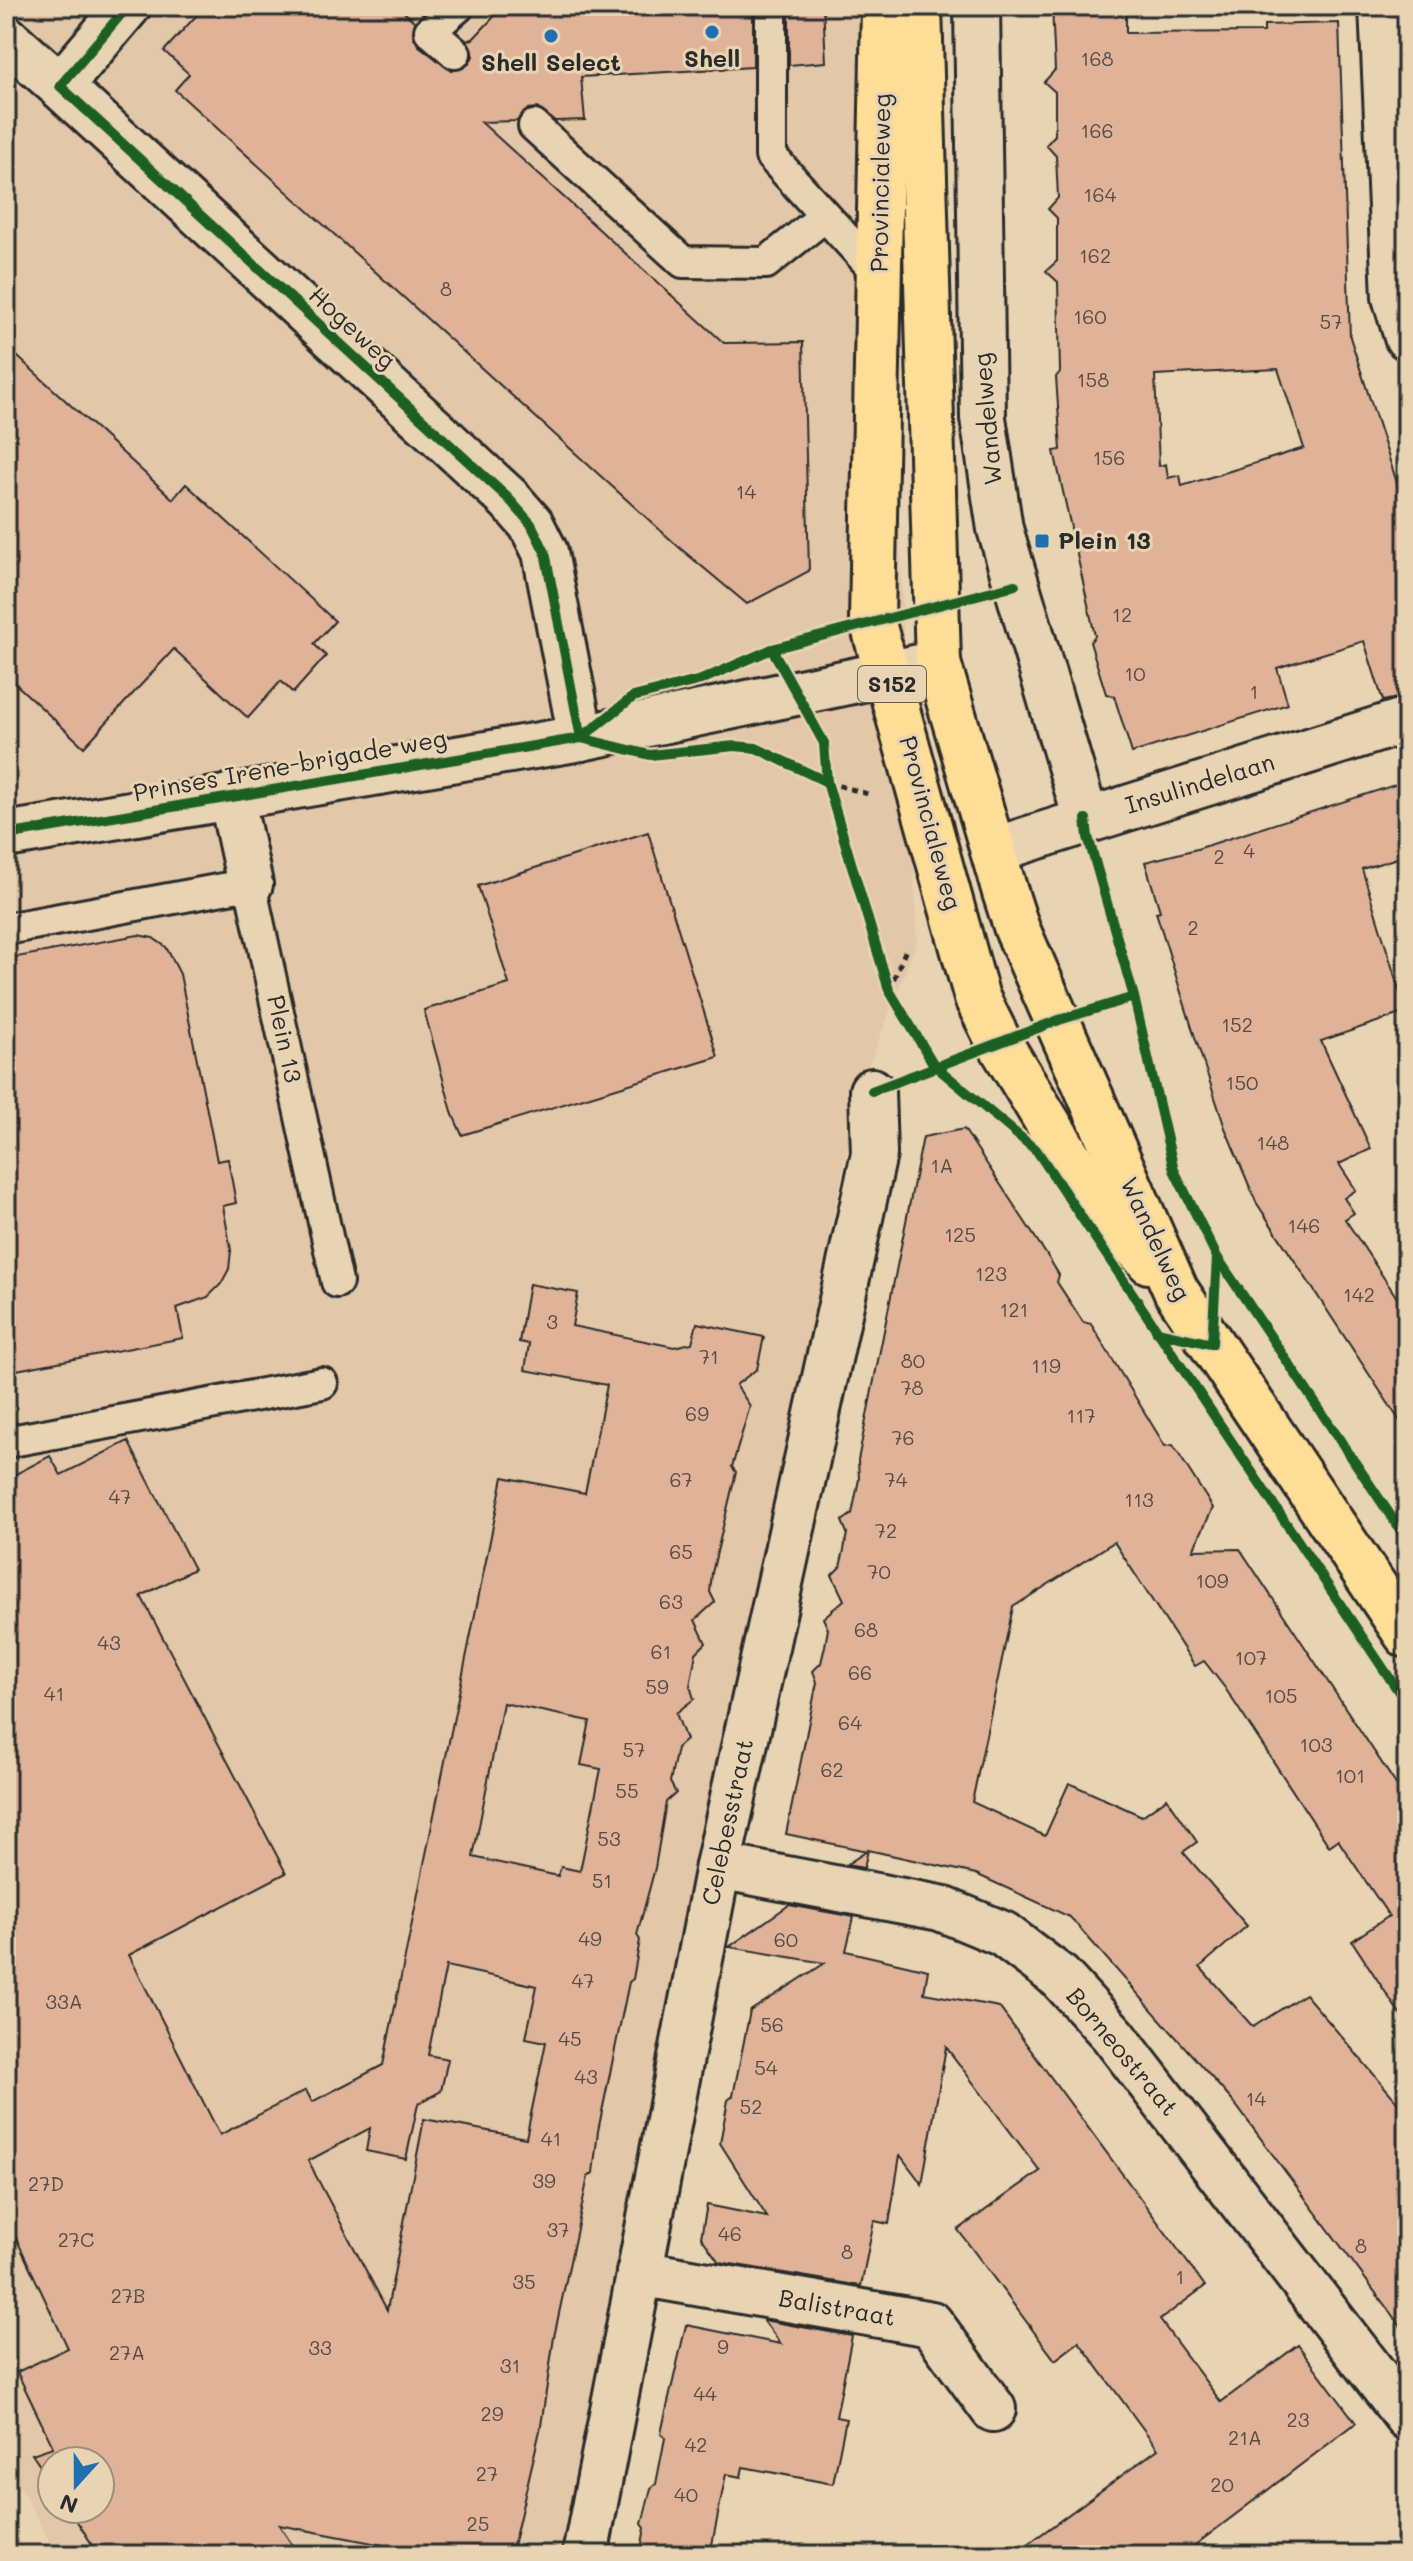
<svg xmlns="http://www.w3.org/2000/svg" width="1413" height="2561" viewBox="0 0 1413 2561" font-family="Mali,sans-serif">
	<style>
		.built { fill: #e2c7a8; fill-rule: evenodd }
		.building { fill: #e0b399; stroke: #2b2b2b; stroke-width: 2; fill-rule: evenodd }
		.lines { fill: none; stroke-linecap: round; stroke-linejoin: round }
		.service-casing { stroke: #2b2b2b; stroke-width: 36 }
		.minor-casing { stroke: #2b2b2b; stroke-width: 50 }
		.primary-casing { stroke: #2b2b2b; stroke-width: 50 }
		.path { stroke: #2b2b2b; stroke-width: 5; stroke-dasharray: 6 6; stroke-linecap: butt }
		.service { stroke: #e8d4b3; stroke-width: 30 }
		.minor { stroke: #e8d4b3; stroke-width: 44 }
		.primary { stroke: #fedd96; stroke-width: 44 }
		.cycleway-casing { stroke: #e8d4b3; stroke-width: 15 }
		.cycleway { stroke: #1b5e20; stroke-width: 10 }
		.poi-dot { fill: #1f6fb2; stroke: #e8d4b3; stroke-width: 3 }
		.labels { text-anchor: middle; stroke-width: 6; stroke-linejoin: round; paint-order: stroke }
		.number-label { font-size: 20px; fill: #584d46 }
		.shield { fill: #e8d4b3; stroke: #645e54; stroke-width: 2 }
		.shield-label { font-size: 22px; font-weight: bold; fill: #2b2b2b }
		.poi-label { font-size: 24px; font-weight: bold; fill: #2b2b2b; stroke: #e8d4b3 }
		.street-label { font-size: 24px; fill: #2b2b2b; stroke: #e8d4b3 }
	</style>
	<rect width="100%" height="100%" fill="#e8d4b3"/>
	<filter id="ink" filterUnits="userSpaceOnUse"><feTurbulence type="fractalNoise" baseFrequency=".0125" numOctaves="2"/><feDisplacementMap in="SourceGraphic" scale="16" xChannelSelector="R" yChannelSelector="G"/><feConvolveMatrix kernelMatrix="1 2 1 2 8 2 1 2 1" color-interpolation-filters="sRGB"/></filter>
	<g filter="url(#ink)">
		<!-- built -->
		<path class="built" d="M6,6H877L917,942L860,1088L698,1866L562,2555H57L6,2461ZM52,2461H100V2509H52Z"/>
		<!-- building -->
		<g class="building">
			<path d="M205,6H397L415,22L413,35L418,45L452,71L469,64L473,56L467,40L473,39L504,6H753V67L581,77L585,120L555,121L537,108L528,109L517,121L481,122L724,343L803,342L809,571L747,604L681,549L175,90L189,74L164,51Z"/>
			<path d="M789,6H823L826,62L789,65Z"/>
			<path d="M1052,6H1126V33L1264,32V25L1339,23L1350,337L1407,514V696L1383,701L1364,641L1277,668L1288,704L1132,753L1114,696L1106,694L1090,642L1095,636L1054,451L1061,450L1056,377L1060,372L1058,282L1046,271L1057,261V218L1048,209L1058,198L1056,156L1046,145L1055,135V92L1044,82L1055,70ZM1278,369L1304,448L1182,486L1180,475L1168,478L1166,464L1159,466L1155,375Z"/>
			<path d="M6,346L173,499L186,484L335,621L314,644L326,656L293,693L281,681L248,718L174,649L84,747L6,675Z"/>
			<path d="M1407,781V855L1362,869L1406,1012L1321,1041L1371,1149L1339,1164L1356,1190L1344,1198L1354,1213L1345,1219L1407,1313V1432L1256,1202L1225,1128L1193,1031L1156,912L1160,911L1145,862L1197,849Z"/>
			<path d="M648,832L718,1057L462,1135L453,1115L424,1010L509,984L478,886Z"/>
			<path d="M138,935L153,938L166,947L180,974L217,1161L228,1159L236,1203L223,1206L231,1250L229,1269L221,1284L208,1297L177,1308L183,1338L6,1372V959Z"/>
			<path d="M964,1129L1050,1260L1059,1275L1057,1282L1083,1322L1091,1324L1165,1446L1173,1445L1213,1508L1193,1550L1240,1549L1407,1801V2025L1352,1941L1389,1916L1338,1840L1329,1846L1225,1688L1204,1661L1195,1666L1114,1542L1013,1607L972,1802L1045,1836L1069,1783L1142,1816L1167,1798L1197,1842L1183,1852L1247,1926L1200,1967L1253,2027L1305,1994L1407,2113V2335L1235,2104L1070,1917L976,1874L868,1850L864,1868L846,1865L867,1851L786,1834L817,1682L813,1671L821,1663L825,1646L828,1629L823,1618L844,1600L832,1575L840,1567L844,1550L847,1533L842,1521L852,1514L859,1479L858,1460L923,1137Z"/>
			<path d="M529,1284L578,1293L572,1326L674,1347L692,1343L697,1323L764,1337L757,1369L736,1385L750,1406L732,1467L736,1472L712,1573L710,1592L715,1602L695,1620L706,1643L696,1653L690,1686L694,1699L676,1713L686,1740L677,1748L670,1782L676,1793L666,1802L655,1868L637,1935L640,1940L633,1979L629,1982L598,2131L593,2173L588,2177L554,2337L541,2426L511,2555H435L279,2525L299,2555H99L69,2509H100V2461H52V2484L32,2454L53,2447L17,2372L68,2348L6,2217V1479L50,1456L61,1475L128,1441L194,1569L141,1596L286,1873L129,1955L220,2135L306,2090L312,2102L383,2065L503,1477L585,1493L607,1385L525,1370L529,1344L519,1342ZM503,1703L590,1721L581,1765L601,1769L580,1871L561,1867L558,1876L473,1857ZM446,1966L537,1986L526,2038L546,2042L526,2138L424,2119L387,2310L308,2161L370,2128L366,2151L406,2159L418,2104L441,2091L448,2059L428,2055Z"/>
			<path d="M789,1905L854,1917L846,1951L928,1970L924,1993L999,2007L1205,2286L1160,2320L1221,2402L1298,2345L1356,2423L1182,2555H1013L1158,2449L1079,2342L1055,2360L958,2230L1040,2171L946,2047L922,2184L900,2155L889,2224L874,2221L861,2286L719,2262L701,2237L707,2205L767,2217L720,2143L728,2100L733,2096L750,2011L825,1963L729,1947Z"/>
			<path d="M763,2320L852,2336L836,2417L846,2419L833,2484L743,2467L741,2477L726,2474L710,2555H672L641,2549L645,2528L642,2524L651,2488L656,2484L665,2438L661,2433L686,2325L781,2344Z"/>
		</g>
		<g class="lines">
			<!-- service casing -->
			<g class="service-casing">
				<g id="service">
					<path d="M771,6V156L880,276"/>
					<path d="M455,53L430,31L459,6"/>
					<path d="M534,126L683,262L766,263L825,216"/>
					<path d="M6,929L250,884L337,1282"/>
					<path d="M6,1442L322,1383"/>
				</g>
			</g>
			<!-- minor casing -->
			<g class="minor-casing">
				<g id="minor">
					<path d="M128,6L60,86L509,499L531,524L545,552L581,738"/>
					<path d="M977,6L983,418L1000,529L1086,819"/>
					<path d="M1382,6L1395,297L1407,337"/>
					<path d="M6,38L60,86"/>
					<path d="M231,796L250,884"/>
					<path d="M6,835L581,738L938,663"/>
					<path d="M994,850L1407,720"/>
					<path d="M718,1866L940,1908L1003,1934L1060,1977L1113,2035L1407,2417"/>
					<path d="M639,2273L931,2324L993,2409"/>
					<path d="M585,2555L718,1866L874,1154L872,1091"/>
				</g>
			</g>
			<!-- primary casing -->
			<g class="primary-casing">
				<g id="primary">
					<path d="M884,6L872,620L977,998L999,1042L1097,1204L1149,1261"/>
					<path d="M919,6L938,663L1005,892L1017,929L1176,1291L1407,1635"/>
				</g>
			</g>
			<!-- path -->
			<g class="path">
				<path d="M827,782L868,794"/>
				<path d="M889,990L907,947"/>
			</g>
			<!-- service -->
			<use href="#service" class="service"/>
			<!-- minor -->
			<use href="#minor" class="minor"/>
			<!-- primary -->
			<use href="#primary" class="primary"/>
			<!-- cycleway casing -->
			<g class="cycleway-casing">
				<g id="cycleway">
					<path d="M128,6L60,86L509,499L531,524L545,552L581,738"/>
					<path d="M772,649L824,743L827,782L889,990L934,1065L1037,1151L1407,1704"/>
					<path d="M581,738L633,697L701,680L772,649L1015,585"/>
					<path d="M1086,819L1088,837L1134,997L1174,1170L1217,1257L1407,1540"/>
					<path d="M6,835L581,738L650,755L735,746L756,748L827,782"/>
					<path d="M872,1091L1059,1020L1134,997"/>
					<path d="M1157,1332L1212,1344L1217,1257"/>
				</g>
			</g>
			<!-- cycleway -->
			<use href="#cycleway" class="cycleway"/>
		</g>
	</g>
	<!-- markers -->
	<g class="poi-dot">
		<circle cx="712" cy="32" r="8"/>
		<circle cx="551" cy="36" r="8"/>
		<rect x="1034" y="533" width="16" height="16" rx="4"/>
	</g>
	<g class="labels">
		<!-- number labels -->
		<g class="number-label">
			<text x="1097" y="66">168</text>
			<text x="1097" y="138">166</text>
			<text x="1100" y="202">164</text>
			<text x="1095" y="263">162</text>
			<text x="446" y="296">8</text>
			<text x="1090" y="324">160</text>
			<text x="1331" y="329">57</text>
			<text x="1093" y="387">158</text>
			<text x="1109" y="465">156</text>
			<text x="746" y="499">14</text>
			<text x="1122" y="622">12</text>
			<text x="1135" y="681">10</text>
			<text x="1254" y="699">1</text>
			<text x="1249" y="858">4</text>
			<text x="1219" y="864">2</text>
			<text x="1193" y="935">2</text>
			<text x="1237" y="1032">152</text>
			<text x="1242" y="1090">150</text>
			<text x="1273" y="1150">148</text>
			<text x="942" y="1173">1A</text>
			<text x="1304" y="1233">146</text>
			<text x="960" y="1242">125</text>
			<text x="991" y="1281">123</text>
			<text x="1359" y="1302">142</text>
			<text x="1014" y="1317">121</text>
			<text x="552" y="1329">3</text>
			<text x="709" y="1364">71</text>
			<text x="913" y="1368">80</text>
			<text x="1046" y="1373">119</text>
			<text x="912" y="1395">78</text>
			<text x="697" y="1421">69</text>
			<text x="1081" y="1423">117</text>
			<text x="903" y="1445">76</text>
			<text x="681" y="1487">67</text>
			<text x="896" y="1487">74</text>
			<text x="120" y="1504">47</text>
			<text x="1139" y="1507">113</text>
			<text x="886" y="1538">72</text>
			<text x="681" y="1559">65</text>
			<text x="879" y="1579">70</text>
			<text x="1212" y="1588">109</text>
			<text x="671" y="1609">63</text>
			<text x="866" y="1637">68</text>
			<text x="109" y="1650">43</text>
			<text x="661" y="1659">61</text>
			<text x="1251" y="1665">107</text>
			<text x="860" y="1680">66</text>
			<text x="657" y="1694">59</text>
			<text x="54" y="1701">41</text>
			<text x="1281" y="1703">105</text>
			<text x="850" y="1730">64</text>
			<text x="1316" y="1752">103</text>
			<text x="634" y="1757">57</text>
			<text x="832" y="1777">62</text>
			<text x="1350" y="1783">101</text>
			<text x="627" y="1798">55</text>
			<text x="609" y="1846">53</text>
			<text x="602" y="1888">51</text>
			<text x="590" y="1946">49</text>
			<text x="786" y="1947">60</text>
			<text x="583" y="1988">47</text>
			<text x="64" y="2009">33A</text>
			<text x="772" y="2032">56</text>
			<text x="570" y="2046">45</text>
			<text x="766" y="2075">54</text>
			<text x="586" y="2084">43</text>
			<text x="1256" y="2106">14</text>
			<text x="751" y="2114">52</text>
			<text x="551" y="2146">41</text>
			<text x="544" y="2188">39</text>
			<text x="46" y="2191">27D</text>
			<text x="558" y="2237">37</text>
			<text x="730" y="2241">46</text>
			<text x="76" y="2247">27C</text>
			<text x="1361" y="2253">8</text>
			<text x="847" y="2259">8</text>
			<text x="1180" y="2284">1</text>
			<text x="524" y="2289">35</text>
			<text x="128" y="2303">27B</text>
			<text x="723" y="2354">9</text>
			<text x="320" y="2355">33</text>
			<text x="127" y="2360">27A</text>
			<text x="510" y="2373">31</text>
			<text x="705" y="2401">44</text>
			<text x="492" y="2421">29</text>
			<text x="1298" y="2427">23</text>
			<text x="1245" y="2445">21A</text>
			<text x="696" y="2452">42</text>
			<text x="487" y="2481">27</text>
			<text x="1222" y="2492">20</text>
			<text x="686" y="2502">40</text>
			<text x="478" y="2531">25</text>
		</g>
		<!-- shield labels -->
		<rect class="shield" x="858" y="666" width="68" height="36" rx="6"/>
		<g class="shield-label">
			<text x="892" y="692">S152</text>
		</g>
		<!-- poi labels -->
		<g class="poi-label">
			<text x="712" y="67">Shell</text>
			<text x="551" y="71">Shell Select</text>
			<text x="1058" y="549" text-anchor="start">Plein 13</text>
		</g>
		<!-- street labels -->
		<g class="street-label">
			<text transform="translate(881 183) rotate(-89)" y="8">Provincialeweg</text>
			<text transform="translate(352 328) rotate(43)" y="8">Hogeweg</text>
			<text transform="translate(988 419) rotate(-95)" y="8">Wandelweg</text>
			<text transform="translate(290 766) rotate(-10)" y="8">Prinses Irene-brigade weg</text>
			<text transform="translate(1200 784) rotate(-17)" y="8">Insulindelaan</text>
			<text transform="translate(930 823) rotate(75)" y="8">Provincialeweg</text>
			<text transform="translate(284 1039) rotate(78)" y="8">Plein 13</text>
			<text transform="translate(1155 1239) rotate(65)" y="8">Wandelweg</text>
			<text transform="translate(728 1822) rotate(-78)" y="8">Celebesstraat</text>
			<text transform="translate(1122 2052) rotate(50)" y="8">Borneostraat</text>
			<text transform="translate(837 2308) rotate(10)" y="8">Balistraat</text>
		</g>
	</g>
	<!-- margin -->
	<rect width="1413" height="2561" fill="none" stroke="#e8d4b3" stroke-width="32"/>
	<rect x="16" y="16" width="1381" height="2529" fill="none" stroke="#2b2b2b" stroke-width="3" filter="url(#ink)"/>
	<!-- north arrow -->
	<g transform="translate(76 2485) rotate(201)"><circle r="38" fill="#e8d4b3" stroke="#9c907d" stroke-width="2"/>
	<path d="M0-6L14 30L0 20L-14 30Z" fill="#1f6fb2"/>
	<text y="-12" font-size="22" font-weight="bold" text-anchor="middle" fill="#2b2b2b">N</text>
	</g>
</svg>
